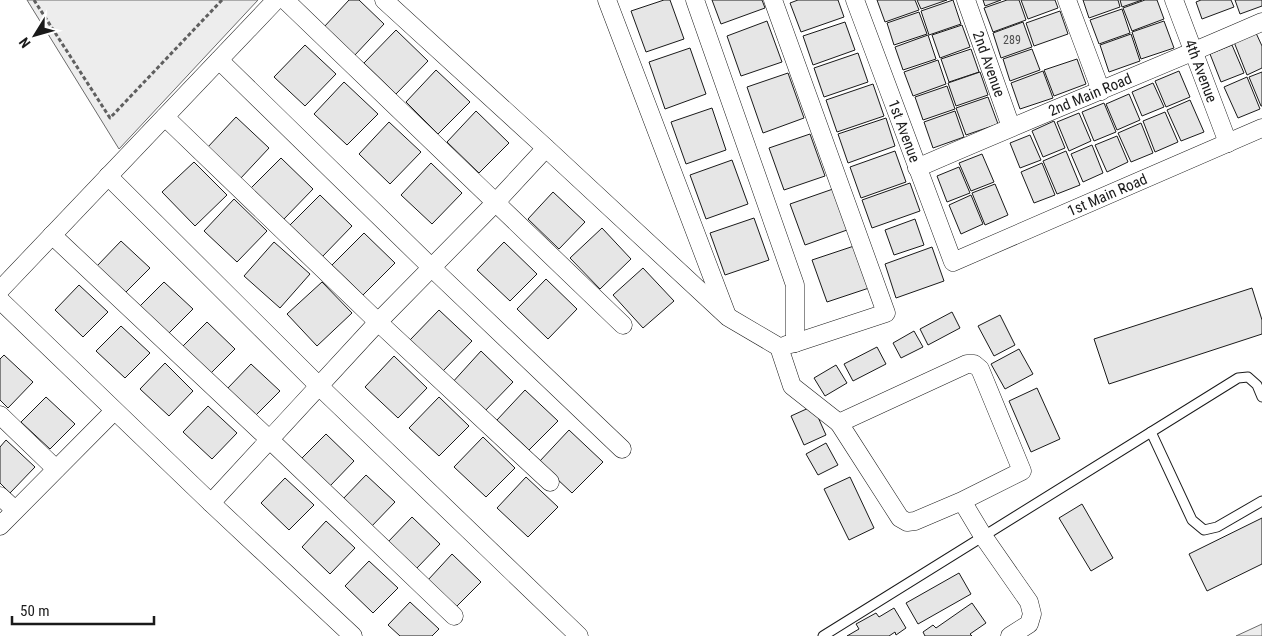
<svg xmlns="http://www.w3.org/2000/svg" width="1262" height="636" viewBox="0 0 1262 636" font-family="'Roboto Condensed',sans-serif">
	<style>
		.built { fill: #ededed; stroke: #6a6a6a }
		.building { fill: #e6e6e6; stroke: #1a1a1a }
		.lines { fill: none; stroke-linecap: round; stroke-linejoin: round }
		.lane-casing { stroke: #1a1a1a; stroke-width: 11 }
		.street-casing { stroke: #1a1a1a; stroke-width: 19 }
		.path { stroke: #5f5f5f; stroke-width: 3; stroke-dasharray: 4 2.5; stroke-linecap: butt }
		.lane { stroke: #fff; stroke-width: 9 }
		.street { stroke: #fff; stroke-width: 18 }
		.labels { text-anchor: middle; stroke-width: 4; stroke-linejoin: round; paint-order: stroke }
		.number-label { font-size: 12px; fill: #4d4d4d }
		.street-label { font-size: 15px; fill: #1a1a1a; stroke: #fff }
	</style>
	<rect width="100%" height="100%" fill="#fff"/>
	<!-- built -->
	<g class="built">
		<path d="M27,0H258L119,149Z"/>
		<path d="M1262,624V636H1236Z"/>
	</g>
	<!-- building -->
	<g class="building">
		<path d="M349,0H359L384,24L354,56L324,27Z"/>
		<path d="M664,0H670L684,39L646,52L631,11Z"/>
		<path d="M712,0H762L765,8L721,24Z"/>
		<path d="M798,0H838L844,17L801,32L790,3Z"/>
		<path d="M877,0H915L919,10L885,22Z"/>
		<path d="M917,0H947L921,9Z"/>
		<path d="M953,0L961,24L929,35L921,11Z"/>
		<path d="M983,0H1001L985,6Z"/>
		<path d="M1007,0H1019L1026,20L993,32L984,8Z"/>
		<path d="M1021,0H1055L1058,8L1028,19Z"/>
		<path d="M1083,0H1118L1120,7L1089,18Z"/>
		<path d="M1120,0H1142L1122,7Z"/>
		<path d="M1145,0H1157L1164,19L1132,31L1123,8Z"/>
		<path d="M1201,0H1231L1234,7L1202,19L1196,2Z"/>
		<path d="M1235,0H1262V6L1240,14Z"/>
		<path d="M1122,9L1130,33L1099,44L1090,20Z"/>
		<path d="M1060,11L1068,34L1034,46L1026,23Z"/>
		<path d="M919,12L927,34L894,45L887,23Z"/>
		<path d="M767,21L782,62L741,76L727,36Z"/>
		<path d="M1164,21L1174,48L1141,59L1132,32Z"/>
		<path d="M845,22L855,50L813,65L803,36Z"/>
		<path d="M1023,22L1032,47L1001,58L993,33Z"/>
		<path d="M962,25L970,47L940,58L932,35Z"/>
		<path d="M396,30L428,61L396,94L364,63Z"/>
		<path d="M1256,33L1262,46V68L1247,75L1234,42Z"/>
		<path d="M1131,34L1140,61L1109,72L1100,45Z"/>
		<path d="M928,35L936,59L903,70L895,47Z"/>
		<path d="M305,45L336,74L305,106L274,77Z"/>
		<path d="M1232,45L1244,73L1221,82L1210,54Z"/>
		<path d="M690,48L706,94L665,109L649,62Z"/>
		<path d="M971,49L979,72L949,82L941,59Z"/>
		<path d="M1032,49L1040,70L1010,81L1003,59Z"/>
		<path d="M858,53L868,82L824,97L814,68Z"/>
		<path d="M1077,59L1086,84L1054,96L1044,70Z"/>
		<path d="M938,60L946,84L913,96L904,72Z"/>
		<path d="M436,70L470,102L438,134L406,102Z"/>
		<path d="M1043,71L1053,98L1020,109L1011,83Z"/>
		<path d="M1179,71L1190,97L1166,107L1155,81Z"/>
		<path d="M980,72L988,95L956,106L948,83Z"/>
		<path d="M1262,72V106H1261L1249,77Z"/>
		<path d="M788,73L804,118L763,133L747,87Z"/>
		<path d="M1247,77L1260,109L1238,118L1224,87Z"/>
		<path d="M344,82L378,114L347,145L314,114Z"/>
		<path d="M1153,83L1164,107L1142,116L1132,92Z"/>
		<path d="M873,84L884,116L837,132L826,100Z"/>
		<path d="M947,86L955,109L923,120L915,97Z"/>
		<path d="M1129,94L1140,120L1117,130L1106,104Z"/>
		<path d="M988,97L998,124L966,135L956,108Z"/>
		<path d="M1190,100L1204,132L1181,141L1167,110Z"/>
		<path d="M1104,103L1116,132L1094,141L1082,112Z"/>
		<path d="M712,108L726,150L686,164L671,122Z"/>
		<path d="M476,111L509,143L479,173L447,142Z"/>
		<path d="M955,111L964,137L933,148L924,122Z"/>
		<path d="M1165,112L1178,142L1155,152L1143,121Z"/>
		<path d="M1079,113L1091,141L1069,151L1057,122Z"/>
		<path d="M236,117L269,148L240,179L207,148Z"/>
		<path d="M886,118L895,146L848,163L838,134Z"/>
		<path d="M1054,121L1065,148L1043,157L1032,131Z"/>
		<path d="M389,122L421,152L390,184L359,154Z"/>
		<path d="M1141,123L1153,153L1131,162L1118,133Z"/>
		<path d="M810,134L825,176L784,190L769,148Z"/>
		<path d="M1030,135L1041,160L1020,168L1010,143Z"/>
		<path d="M1117,136L1128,162L1107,172L1095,145Z"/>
		<path d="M1092,145L1103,173L1083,182L1071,154Z"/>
		<path d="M895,151L906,182L861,198L850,167Z"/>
		<path d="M1066,151L1080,185L1057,194L1043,161Z"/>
		<path d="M982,154L994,182L971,191L959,163Z"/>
		<path d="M281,158L313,189L283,220L250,189Z"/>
		<path d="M732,160L748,204L706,219L690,175Z"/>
		<path d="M194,162L227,195L195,226L162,192Z"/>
		<path d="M431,163L462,193L432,224L401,195Z"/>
		<path d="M1042,163L1055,195L1034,203L1021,172Z"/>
		<path d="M959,167L970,193L947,202L937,176Z"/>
		<path d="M910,183L920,211L872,228L862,200Z"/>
		<path d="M995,184L1008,215L985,225L972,193Z"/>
		<path d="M833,189L847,230L805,245L790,204Z"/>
		<path d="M553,192L585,222L559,249L528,219Z"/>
		<path d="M320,195L352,226L322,257L289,226Z"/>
		<path d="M971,195L983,224L961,234L949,205Z"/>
		<path d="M234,199L267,231L237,262L204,231Z"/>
		<path d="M754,218L769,260L725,275L710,233Z"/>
		<path d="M915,219L924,245L894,255L885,230Z"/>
		<path d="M602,228L631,259L600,289L570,258Z"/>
		<path d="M364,233L395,263L363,295L332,265Z"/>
		<path d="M121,241L150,268L125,293L97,266Z"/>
		<path d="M274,242L310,274L280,308L244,276Z"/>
		<path d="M504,242L537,274L510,301L477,270Z"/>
		<path d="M854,246L869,288L827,302L812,260Z"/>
		<path d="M932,247L944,281L896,298L885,264Z"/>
		<path d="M643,268L674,301L643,328L613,295Z"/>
		<path d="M546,279L577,309L548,339L517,309Z"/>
		<path d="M164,282L193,309L168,334L139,307Z"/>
		<path d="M322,282L352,313L317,346L287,314Z"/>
		<path d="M79,285L108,312L83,337L55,310Z"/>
		<path d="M1252,288L1262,320V334L1109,384L1094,339Z"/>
		<path d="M439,310L472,341L443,371L410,340Z"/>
		<path d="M952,312L960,328L928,345L920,329Z"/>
		<path d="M1000,315L1015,345L994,356L978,326Z"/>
		<path d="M207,322L235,349L210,374L182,347Z"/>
		<path d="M121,326L150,353L125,378L96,351Z"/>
		<path d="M914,331L923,347L901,358L893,343Z"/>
		<path d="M877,347L886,364L853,381L844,364Z"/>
		<path d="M1019,349L1033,374L1005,389L991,364Z"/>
		<path d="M481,351L513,382L482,414L451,384Z"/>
		<path d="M4,355L33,382L8,408L0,400V359Z"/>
		<path d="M394,356L427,388L398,418L365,387Z"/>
		<path d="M165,363L193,391L169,416L140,389Z"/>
		<path d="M251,364L280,391L255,416L227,389Z"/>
		<path d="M836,365L847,383L825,396L814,378Z"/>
		<path d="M1037,388L1060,439L1031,452L1009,401Z"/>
		<path d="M525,390L558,421L529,450L497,420Z"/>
		<path d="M46,397L75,424L50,449L21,422Z"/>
		<path d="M439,397L469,426L439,456L409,428Z"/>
		<path d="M208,406L237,433L212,459L183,432Z"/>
		<path d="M813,406L826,435L804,445L791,416Z"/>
		<path d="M569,430L603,462L572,493L539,462Z"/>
		<path d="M326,434L354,461L330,486L301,459Z"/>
		<path d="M483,437L515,468L486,497L454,467Z"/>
		<path d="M6,440L35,467L10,493L0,483V447Z"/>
		<path d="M826,443L838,465L818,475L806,454Z"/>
		<path d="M366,475L395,502L370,528L342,500Z"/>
		<path d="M526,477L558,507L528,537L497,508Z"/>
		<path d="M850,477L874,528L849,540L824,489Z"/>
		<path d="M285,478L314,505L289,530L261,503Z"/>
		<path d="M1082,504L1113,558L1091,571L1059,518Z"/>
		<path d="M412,517L440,544L416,569L387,543Z"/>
		<path d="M1262,518V564L1207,591L1189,554Z"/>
		<path d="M326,521L355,548L330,574L302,547Z"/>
		<path d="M452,554L481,582L456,607L428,580Z"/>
		<path d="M369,561L398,588L373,613L345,586Z"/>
		<path d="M959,573L971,594L918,624L906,603Z"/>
		<path d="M410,602L439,629L432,636H400L388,625Z"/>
		<path d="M972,603L986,623L970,634L972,636H925L923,632L933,625L936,628Z"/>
		<path d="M894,608L906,628L896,635L895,632L889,636H847L859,629L856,624L876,613L879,617Z"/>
	</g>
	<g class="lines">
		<!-- lane casing -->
		<g class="lane-casing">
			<g id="lane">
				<path d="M1151,432L1192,520L1204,530L1217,527L1262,501"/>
				<path d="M823,636L1238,378L1248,377L1257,385L1262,397"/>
			</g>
		</g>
		<!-- street casing -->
		<g class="street-casing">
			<g id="street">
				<path d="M285,0L623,325"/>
				<path d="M384,0L546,148L728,317L779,347L792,386L839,423"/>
				<path d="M607,0L726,313"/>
				<path d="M695,0L795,285V343L786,345"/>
				<path d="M773,0L886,313L795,343"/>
				<path id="s1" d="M855,0L953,262L1262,128"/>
				<path id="s2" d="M966,0L1011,127"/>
				<path d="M1067,0L1101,91"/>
				<path id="s3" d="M1174,0L1228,143"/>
				<path d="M219,60L432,268L622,449"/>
				<path d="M165,117L378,322L550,482"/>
				<path id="s4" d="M917,168C1031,118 1148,72 1262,22"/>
				<path d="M108,176L320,387L579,636"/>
				<path d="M52,235L270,440L454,616"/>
				<path d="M0,290L276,0"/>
				<path d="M0,300L211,503L353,636"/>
				<path d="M0,415L56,469"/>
				<path d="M0,496L15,510"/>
				<path d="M962,501L1022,471L980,369L974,364H967L839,423L900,518L907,522L915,521L962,501L983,536L1029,602L1032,614L1029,624L1010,636"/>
				<path d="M211,503L378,322L496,202L546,148"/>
				<path d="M0,526L114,411"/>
			</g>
		</g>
		<!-- path -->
		<path class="path" d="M34,0L110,118L222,0"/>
		<!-- lane -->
		<use href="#lane" class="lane"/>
		<!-- street -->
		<use href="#street" class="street"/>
	</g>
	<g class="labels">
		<!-- number labels -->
		<g class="number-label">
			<text x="1012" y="44">289</text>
		</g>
		<!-- street labels -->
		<g class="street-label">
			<text dy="5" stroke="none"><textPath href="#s2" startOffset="68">2nd Avenue</textPath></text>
			<text dy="5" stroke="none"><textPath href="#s3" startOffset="76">4th Avenue</textPath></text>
			<text dy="5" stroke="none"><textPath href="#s4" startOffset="188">2nd Main Road</textPath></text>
			<text dy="5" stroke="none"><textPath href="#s1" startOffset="140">1st Avenue</textPath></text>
			<text dy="5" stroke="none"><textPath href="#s1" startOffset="448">1st Main Road</textPath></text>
		</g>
	</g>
	<!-- north arrow -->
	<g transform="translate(35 35) rotate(233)" stroke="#ffffff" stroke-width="4" paint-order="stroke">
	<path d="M0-4L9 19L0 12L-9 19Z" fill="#1a1a1a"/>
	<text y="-8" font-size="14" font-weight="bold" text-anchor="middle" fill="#1a1a1a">N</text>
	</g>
	<!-- scale -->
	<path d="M12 616v8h142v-8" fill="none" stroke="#1a1a1a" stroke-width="2.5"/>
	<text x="20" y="616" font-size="15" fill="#1a1a1a" stroke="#ffffff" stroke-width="4" paint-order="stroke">50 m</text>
</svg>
